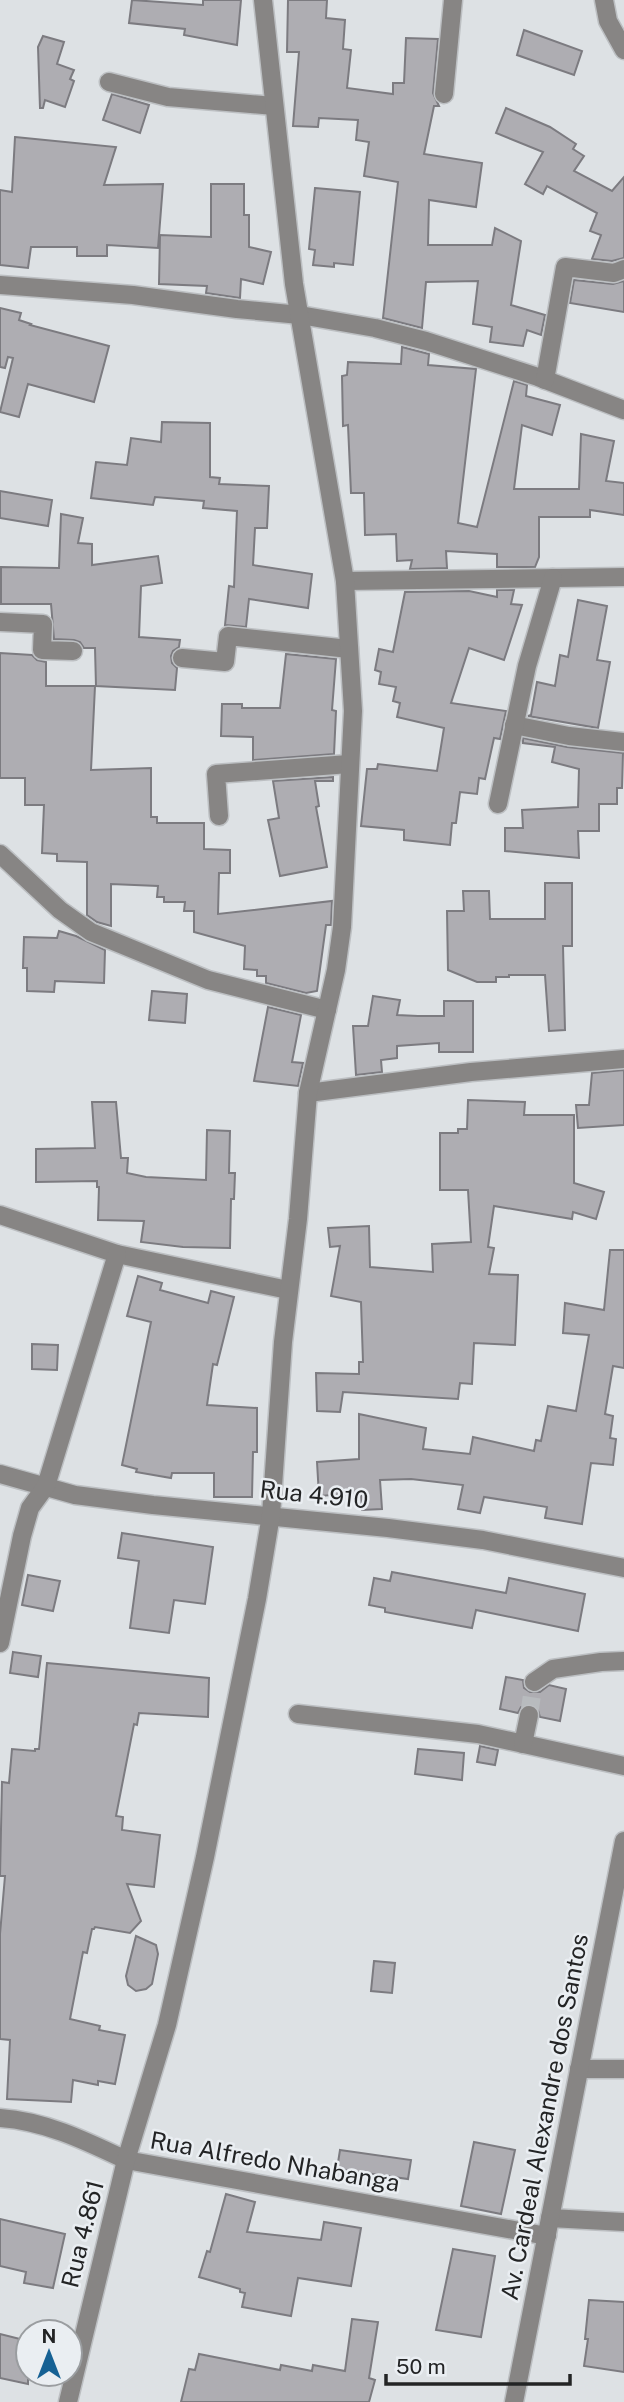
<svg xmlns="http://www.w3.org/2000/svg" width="624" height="2402" viewBox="0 0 624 2402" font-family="'Public Sans',sans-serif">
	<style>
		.building { fill: #aeadb2; stroke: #7c7b80; stroke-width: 2 }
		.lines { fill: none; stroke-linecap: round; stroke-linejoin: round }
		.minor-tunnel { stroke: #b8bbbe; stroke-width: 18; stroke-dasharray: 18 9; stroke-linecap: butt }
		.minor-casing { stroke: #bcbfc2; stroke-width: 21 }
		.minor { stroke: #878584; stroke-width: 18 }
		.labels { text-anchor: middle; stroke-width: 5; stroke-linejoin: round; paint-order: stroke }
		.street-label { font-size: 24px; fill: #232425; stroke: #eaeef2 }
	</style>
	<rect width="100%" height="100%" fill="#dde1e4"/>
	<!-- building -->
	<g class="building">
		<path d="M132,0L203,5V0H241L237,45L184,35L185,29L129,23Z"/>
		<path d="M288,0H327L326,18L345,20L343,49L351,50L347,88L393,94V83H404L406,38L438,39L433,93L439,106H434L424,154L482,163L476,207L429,200L428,245H492L495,228L521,241L511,305L545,315L541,335L527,330L523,346L490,342L492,327L473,324L478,281L426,282L422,328L383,318L398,182L364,176L369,142L356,140L358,120L319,118L318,127L293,126L299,52H287Z"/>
		<path d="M524,30L582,51L574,75L517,55Z"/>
		<path d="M43,36L64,42L57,64L74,70L70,79L74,81L65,107L45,100L43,108H40L38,47Z"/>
		<path d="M112,94L149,105L140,133L103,120Z"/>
		<path d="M506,108L550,127L576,144L573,149L584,156L574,171L612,191L624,177V258L612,261L592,259L601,235L590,231L597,213L547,186L543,194L525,184L543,152L496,133Z"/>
		<path d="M15,137L116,147L104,185L163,184L158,248L107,245V256H77V247H31L28,268L0,265V190L12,192Z"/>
		<path d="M211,184H244V215H249V247L271,252L263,284L241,279L240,298L206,293L207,286L159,284L160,235L211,237Z"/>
		<path d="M315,188L360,192L353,265L334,263V267L313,265L315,250L309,249Z"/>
		<path d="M574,280L613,284L624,281V312L570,303Z"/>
		<path d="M0,308L21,313L19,320L31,324L30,325L109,346L94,402L28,384L19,417L0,412L13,358L8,357L5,368L0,367Z"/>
		<path d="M402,347L429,354L428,365L476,369L458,523L477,527L514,381L527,385L526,396L560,405L552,435L522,425L514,489H579L581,434L614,441L606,481L624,483V515L590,510V517H539V557L535,567H497V554L446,551L447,568L410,569L412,560L397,561L396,534L365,535L364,493H351L348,425L343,426L342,376L347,375L348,362L401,364Z"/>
		<path d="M162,422L210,423V477L220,478L219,484L269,486L267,528H255L253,565L312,574L308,608L249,599L246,627L225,625L229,586L234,587L237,511L203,508L204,501L155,497L153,505L91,498L96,462L127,465L131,438L161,442Z"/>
		<path d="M0,491L52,500L48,526L0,518Z"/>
		<path d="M61,514L83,518L78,543L92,544V565L158,556L162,583L141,586L139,637L180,640L179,647L173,651L171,656L172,663L177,668L175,690L96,686L95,648H84L80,642L74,640L54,639L51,604H1V567L59,568Z"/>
		<path d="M497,590H514L511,604L522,605L504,660L469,648L451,703L506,711L500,739L494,738L485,779L479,778L477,794L460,792L456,823H452L450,845L404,840V830L361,826L367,769H377L378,764L437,771L444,728L397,717L400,703L393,701L396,687L379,684L381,672L375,670L379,649L393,652L405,592L469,591L497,597Z"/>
		<path d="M578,600L607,606L597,660L610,662L598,728L528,716L531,715L537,682L555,686L560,655L568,657Z"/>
		<path d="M0,653L32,655L37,660L46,662V686H95L91,770L151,768V817H157V823H204V849L230,850V873H219L218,914L332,901L331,925H326L317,991L306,993L266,983V976H257V970L244,969L245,946L194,932V911H184L185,902H164V897H157L158,886L111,884V926L97,922L87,915V862L57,861V854L42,853L44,805H25V778H0Z"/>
		<path d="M286,654L336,659L332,710L336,711L334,754L253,760V737L221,736L222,704H242V708H280Z"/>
		<path d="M523,738L567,747L623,753L622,788H617V804H599V831H578L579,858L505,851V828H523L522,810L578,807L579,769L552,762L555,747L523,743Z"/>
		<path d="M333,777V781H315L319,806L316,807L327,867L280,876L268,820L279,818L273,781Z"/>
		<path d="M545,883H572V946H563L565,1030L549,1031L545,975H509V977H496V982H477L448,970L447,911H464L463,891H489L490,919H545Z"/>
		<path d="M59,931L76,936L105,950L104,983L55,981L54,992L27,991V968H23L24,937L57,938Z"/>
		<path d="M152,991L187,994L185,1023L149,1020Z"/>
		<path d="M373,996L400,1000L397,1015L418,1016H444V1001H473V1052H439V1043L397,1046V1058L381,1060L382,1072L356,1075L353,1026H368Z"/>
		<path d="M268,1007L301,1015L292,1062L303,1063L298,1086L254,1081Z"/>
		<path d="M624,1070V1125L578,1128L576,1105H589L592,1073Z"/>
		<path d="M468,1100L525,1102L524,1115H574V1183L604,1192L596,1219L573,1212L572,1219L494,1206L488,1247L494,1248L489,1274L518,1275L515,1345L474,1343L472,1384L460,1383L458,1399L343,1392L340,1412L317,1411L316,1373L359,1374V1362H363L361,1302L331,1296L340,1246L330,1247L328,1228L369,1226L370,1267L433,1272L432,1244L471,1242L468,1190H440V1133H458V1129H467Z"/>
		<path d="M92,1102H116L121,1158H128L127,1173L146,1177L206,1180L207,1130L230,1131L229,1173H235L234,1199H231L230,1248L183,1247L141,1242L144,1221L98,1220L99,1187H97V1181L36,1182V1149L95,1148Z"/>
		<path d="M610,1250H624V1368L613,1366L605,1414L613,1416L610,1438L616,1439L613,1465L591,1463L582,1524L545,1518L547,1507L484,1497L480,1513L458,1509L463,1485L411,1479L380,1480L382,1509L362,1510L361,1493L319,1496L317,1462L359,1459V1414L426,1428L423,1449L470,1454L473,1437L534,1451L536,1440L541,1441L548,1406L576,1411L589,1335L563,1333L565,1303L604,1310Z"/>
		<path d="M138,1276L162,1283L160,1290L208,1303L211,1291L234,1297L217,1365L213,1364L207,1405L257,1408V1452H253L252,1497H214V1473H172L171,1478L136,1472L137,1469L122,1465L151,1322L127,1316Z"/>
		<path d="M32,1344L58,1345L57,1370L32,1369Z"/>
		<path d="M122,1533L213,1547L205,1604L174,1600L169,1633L130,1628L139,1561L118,1558Z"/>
		<path d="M392,1572L506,1593L509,1578L585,1594L578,1631L476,1610L472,1628L385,1612V1608L369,1605L374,1578L390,1581Z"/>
		<path d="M28,1575L60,1581L53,1611L22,1605Z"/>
		<path d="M13,1652L41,1656L38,1677L10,1673Z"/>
		<path d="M47,1663L209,1678L208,1717L139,1713L137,1725L134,1724L116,1816L123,1817L122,1830L160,1835L154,1887L127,1884L141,1921L130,1933L95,1927L94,1929H92L87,1953L83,1952L70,2019L100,2026L99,2030L125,2035L115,2084L98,2081V2085L73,2080L71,2102L7,2099L10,2040L0,2039V1934L5,1876H0L2,1782L9,1783L12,1749L35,1751V1749H39Z"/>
		<path d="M506,1677L523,1680L524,1688L530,1692H540L549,1685L566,1689L560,1721L540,1717L537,1707L531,1704L521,1707L518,1713L500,1709Z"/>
		<path d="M480,1746L498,1750L495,1765L477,1762Z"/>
		<path d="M418,1749L464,1753L462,1780L415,1774Z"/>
		<path d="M136,1936L156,1945L158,1954L152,1984L146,1989L136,1991L128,1985L126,1976Z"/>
		<path d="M374,1961L395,1963L392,1993L371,1991Z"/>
		<path d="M474,2142L515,2150L501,2214L461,2206Z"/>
		<path d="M340,2150L411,2160L408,2179L337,2169Z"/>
		<path d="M226,2194L255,2202L247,2232L321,2240L324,2222L361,2228L351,2286L298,2278L291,2316L242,2307L245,2293L240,2292V2289L199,2277L207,2251L210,2252Z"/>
		<path d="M0,2219L65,2234L53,2288L24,2283L26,2272L0,2266Z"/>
		<path d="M453,2249L495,2256L481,2337L436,2330Z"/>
		<path d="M589,2300L624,2302V2372L584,2366L588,2339H585Z"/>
		<path d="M352,2319L378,2322L369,2378L375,2380L369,2402H181L189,2369L195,2370L199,2354L280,2370L281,2365L312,2371L313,2365L345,2371Z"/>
		<path d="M0,2334L28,2341V2384L0,2378Z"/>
	</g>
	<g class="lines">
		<!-- minor-tunnel -->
		<path class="minor-tunnel" d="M529,1715L534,1682"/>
		<!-- minor casing -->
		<g class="minor-casing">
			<g id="minor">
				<path d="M604,0L608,21L624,50"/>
				<path d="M109,82L168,97L274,106"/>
				<path d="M444,94L453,0"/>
				<path d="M0,285L133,295L237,309L300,315L375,328L426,341L538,377L624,410"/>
				<path d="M545,380L565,267L614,273L624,269"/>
				<path d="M345,581L624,577"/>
				<path d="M0,622L43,624L42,650L73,651"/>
				<path d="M182,658L225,662L228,636L349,649"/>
				<path d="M514,725L569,736L624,742"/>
				<path d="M498,804L527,666L553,578"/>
				<path d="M219,816L216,774L349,764"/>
				<path d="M0,854L60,910L91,932L208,980L327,1010"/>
				<path d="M308,1093L471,1072L624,1059"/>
				<path d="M0,1215L117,1254L288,1290"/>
				<path d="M0,1474L75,1495L153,1505L388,1528L483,1540L624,1568"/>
				<path d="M0,1643L22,1536L30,1508L46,1486L117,1254"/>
				<path d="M534,1682L553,1669L601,1662L624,1661"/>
				<path d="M298,1714L478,1734L624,1766"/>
				<path d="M523,1744L529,1715"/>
				<path d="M579,2069H624"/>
				<path d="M0,2118C45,2121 86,2141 126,2160L547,2236"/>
				<path d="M550,2218L624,2222"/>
				<path d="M68,2402L126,2160L167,2025L205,1857L257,1599L271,1515L283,1342L298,1219L308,1093L336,970L342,927L353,711L345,581L294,284L263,0"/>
				<path d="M514,2402L624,1841"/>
			</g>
		</g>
		<!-- minor -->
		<use href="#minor" class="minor"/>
	</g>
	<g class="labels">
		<!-- street labels -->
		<g class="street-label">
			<text transform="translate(314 1495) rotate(6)" y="8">Rua 4.910</text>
			<text transform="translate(545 2117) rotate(-79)" y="8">Av. Cardeal Alexandre dos Santos</text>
			<text transform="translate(275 2162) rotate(10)" y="8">Rua Alfredo Nhabanga</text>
			<text transform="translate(83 2234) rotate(-76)" y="8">Rua 4.861</text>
		</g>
	</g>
	<!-- north arrow -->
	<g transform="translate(49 2353)"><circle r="33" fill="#eaeef2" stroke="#9a9da0" stroke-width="2"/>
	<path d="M0-5L12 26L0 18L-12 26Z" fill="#166194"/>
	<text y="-10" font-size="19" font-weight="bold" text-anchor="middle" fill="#232425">N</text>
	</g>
	<!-- scale -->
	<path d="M386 2374v10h184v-10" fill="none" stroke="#232425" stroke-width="3.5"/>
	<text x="396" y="2374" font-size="21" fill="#232425" stroke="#eaeef2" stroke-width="5" paint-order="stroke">50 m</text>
</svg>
